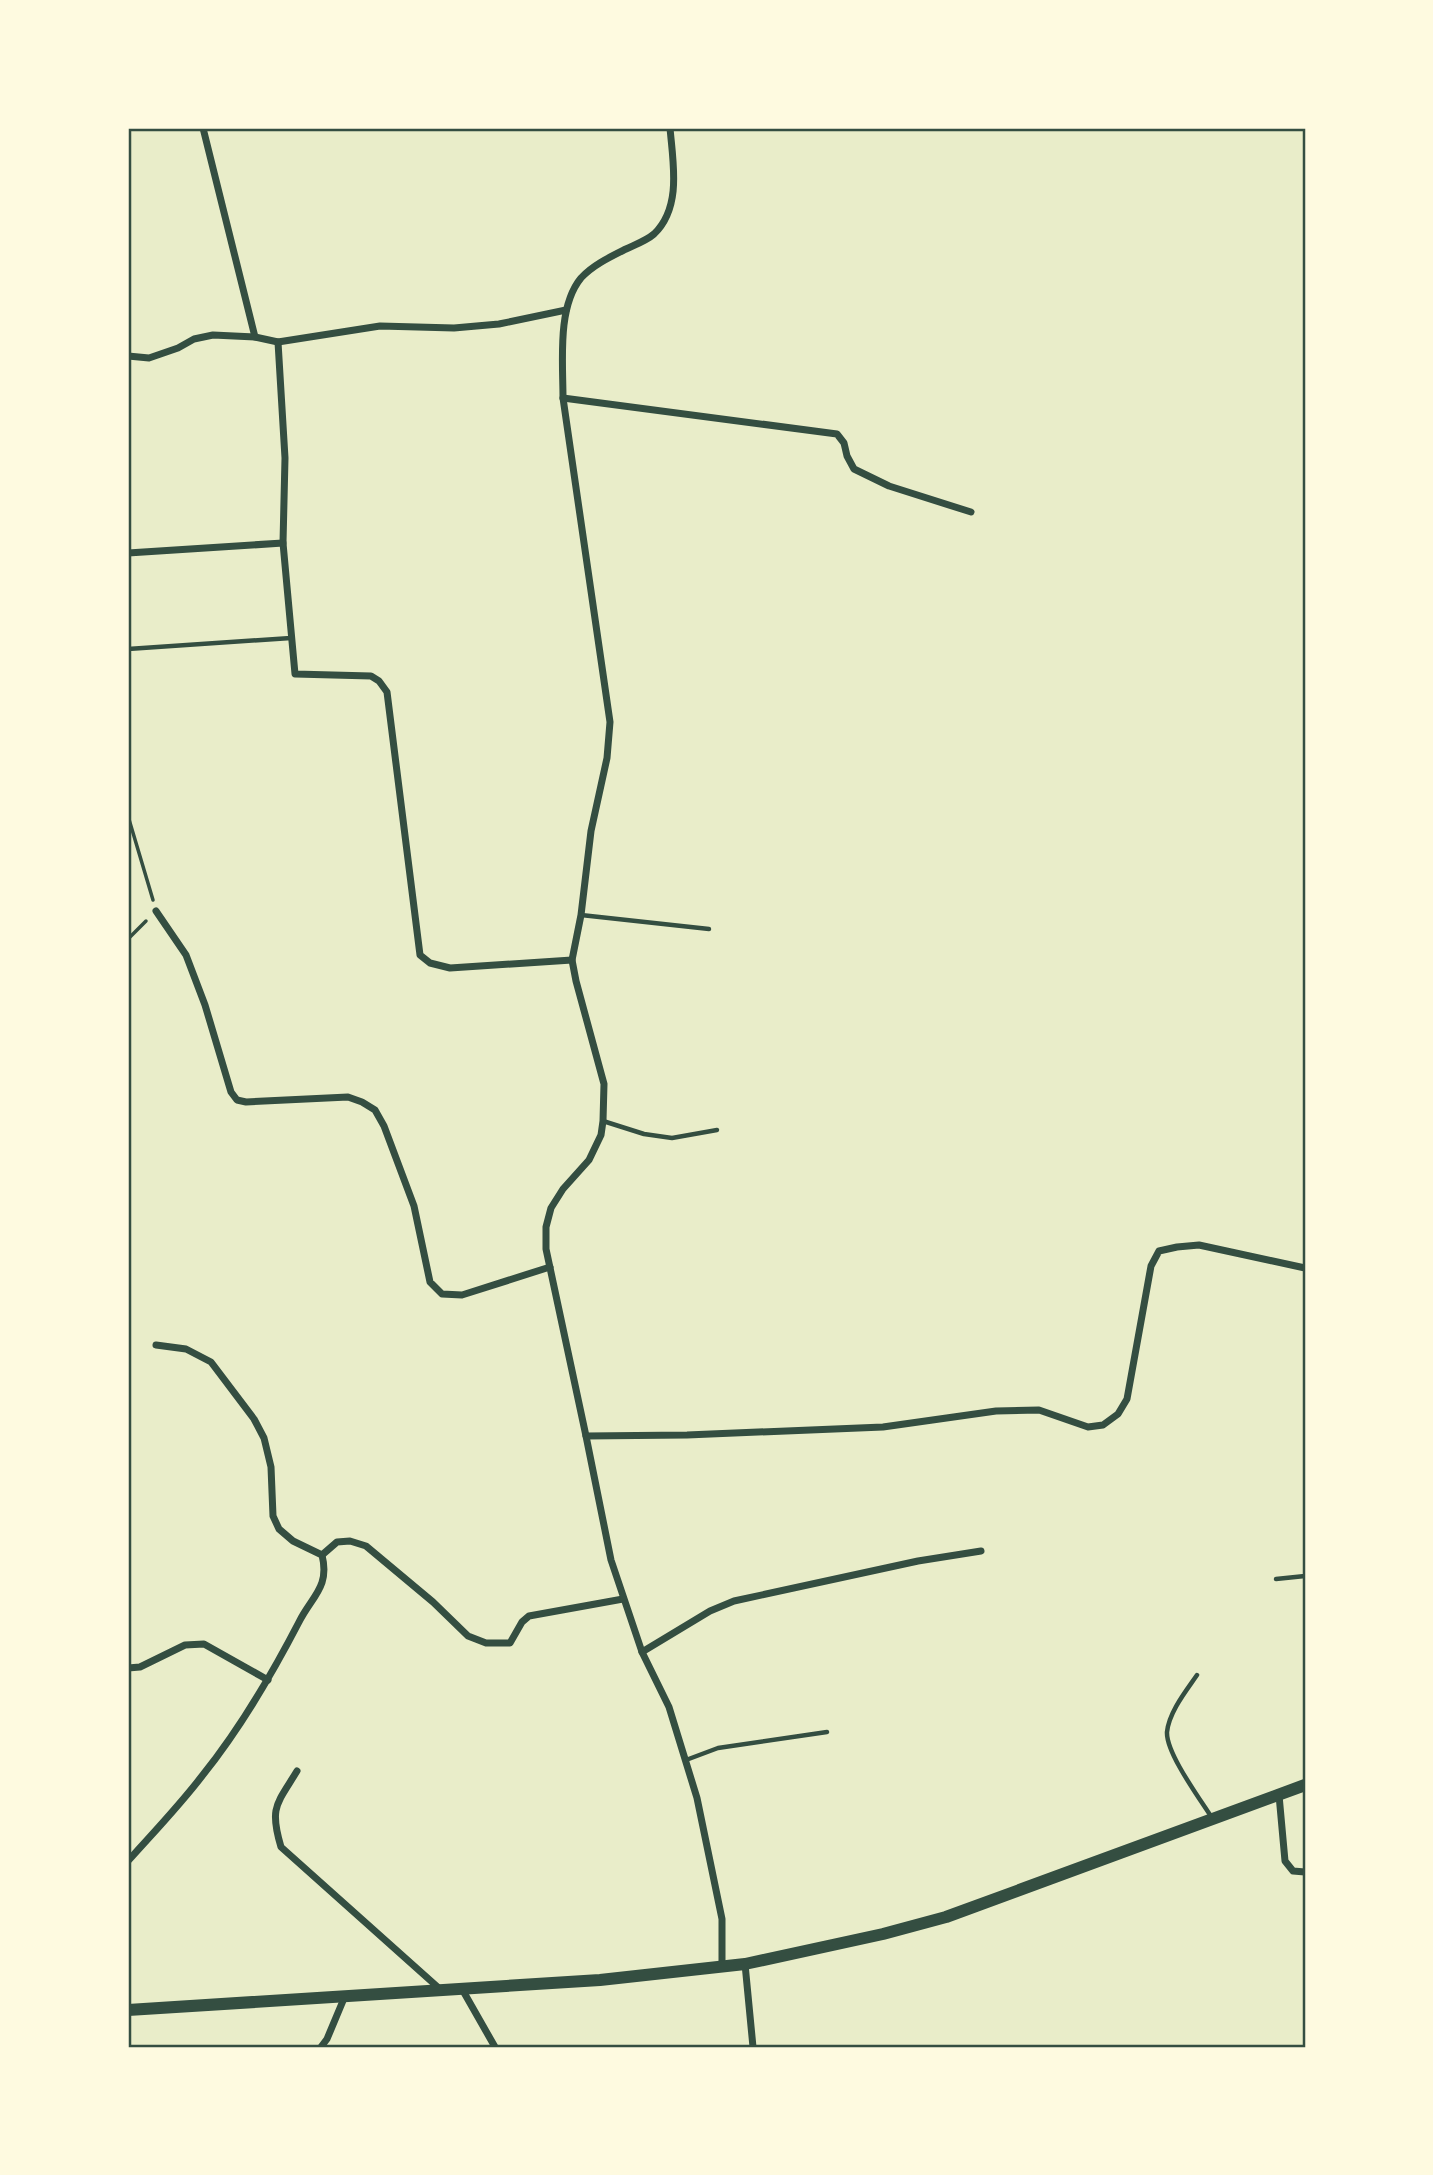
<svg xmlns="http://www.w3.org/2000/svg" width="1433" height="2175" viewBox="0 0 1433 2175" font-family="'Times New Roman',serif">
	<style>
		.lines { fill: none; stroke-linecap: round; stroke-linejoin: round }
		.path { stroke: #344e41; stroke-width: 3.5 }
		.service { stroke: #344e41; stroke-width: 4.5 }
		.minor { stroke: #344e41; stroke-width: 7 }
		.secondary { stroke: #344e41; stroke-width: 12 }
		.neatline { fill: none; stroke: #344e41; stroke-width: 2.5 }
	</style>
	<rect width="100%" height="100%" fill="#e9edc9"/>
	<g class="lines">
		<!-- path -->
		<g class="path">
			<path d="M128,816L153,900"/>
			<path d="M128,939L146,921"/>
		</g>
		<!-- service -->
		<g class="service">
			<path d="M128,649L291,638"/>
			<path d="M581,915L709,929"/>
			<path d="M603,1121L644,1134L672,1138L717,1130"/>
			<path d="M1276,1579L1305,1576"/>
			<path d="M1197,1675C1186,1691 1169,1712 1167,1732C1166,1753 1200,1799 1212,1818"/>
			<path d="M686,1760L718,1748L827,1732"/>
		</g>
		<!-- minor -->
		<g class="minor">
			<path d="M203,128L255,337"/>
			<path d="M278,342L285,458L283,543L295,674L371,676L379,681L387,692L420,955L430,963L450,968L572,960"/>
			<path d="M128,356L149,358L178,348L194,339L213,335L255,337L278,342L380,326L454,328L499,324L566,310"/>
			<path d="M563,398L837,434L844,443L847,456L854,469L889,486L971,512"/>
			<path d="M128,553L283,543"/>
			<path d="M156,911L186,955L205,1005L231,1092L237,1100L246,1102L348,1097L362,1102L375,1110L384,1126L414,1206L430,1282L442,1294L462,1295L550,1267"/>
			<path d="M586,1436L546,1249V1227L551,1208L563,1189L589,1160L601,1135L603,1121L604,1084L576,981L572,960L581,915L591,831L607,758L610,722L563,398C563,362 557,307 581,278C593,265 610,257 626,249C634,245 646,241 654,234C682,207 673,163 670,128"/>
			<path d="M322,1555L337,1542L350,1541L366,1546L433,1602L468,1636L486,1643H510L522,1622L529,1616L623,1599"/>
			<path d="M642,1652L710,1611L734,1601L918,1561L981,1551"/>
			<path d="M128,1668L140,1667L185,1645L204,1644L268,1680"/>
			<path d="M297,1771C277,1804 269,1807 281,1847L441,1990"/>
			<path d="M1279,1795L1285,1861L1293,1871L1305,1872"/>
			<path d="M128,1861C153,1833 179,1806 202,1776C240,1729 271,1676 299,1622C312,1596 330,1587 322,1555L293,1541L279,1529L273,1516L271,1467L264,1438L254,1419L211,1362L186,1349L156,1345"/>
			<path d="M745,1964L753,2047"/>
			<path d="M722,1967V1919L697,1798L669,1707L642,1652L611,1560L586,1436L687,1435L883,1427L996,1411L1039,1410L1088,1427L1103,1425L1118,1414L1127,1399L1151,1266L1159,1251L1177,1247L1199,1245L1305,1268"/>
			<path d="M462,1989L495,2047"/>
			<path d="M321,2047L327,2039L345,1996"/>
		</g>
		<!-- secondary -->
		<path class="secondary" d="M128,2010L600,1980L745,1964L883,1934L946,1917L1305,1785"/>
	</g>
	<!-- border -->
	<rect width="1433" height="2175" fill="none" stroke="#fefae0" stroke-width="259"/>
	<rect x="130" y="130" width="1174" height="1916" class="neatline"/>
</svg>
